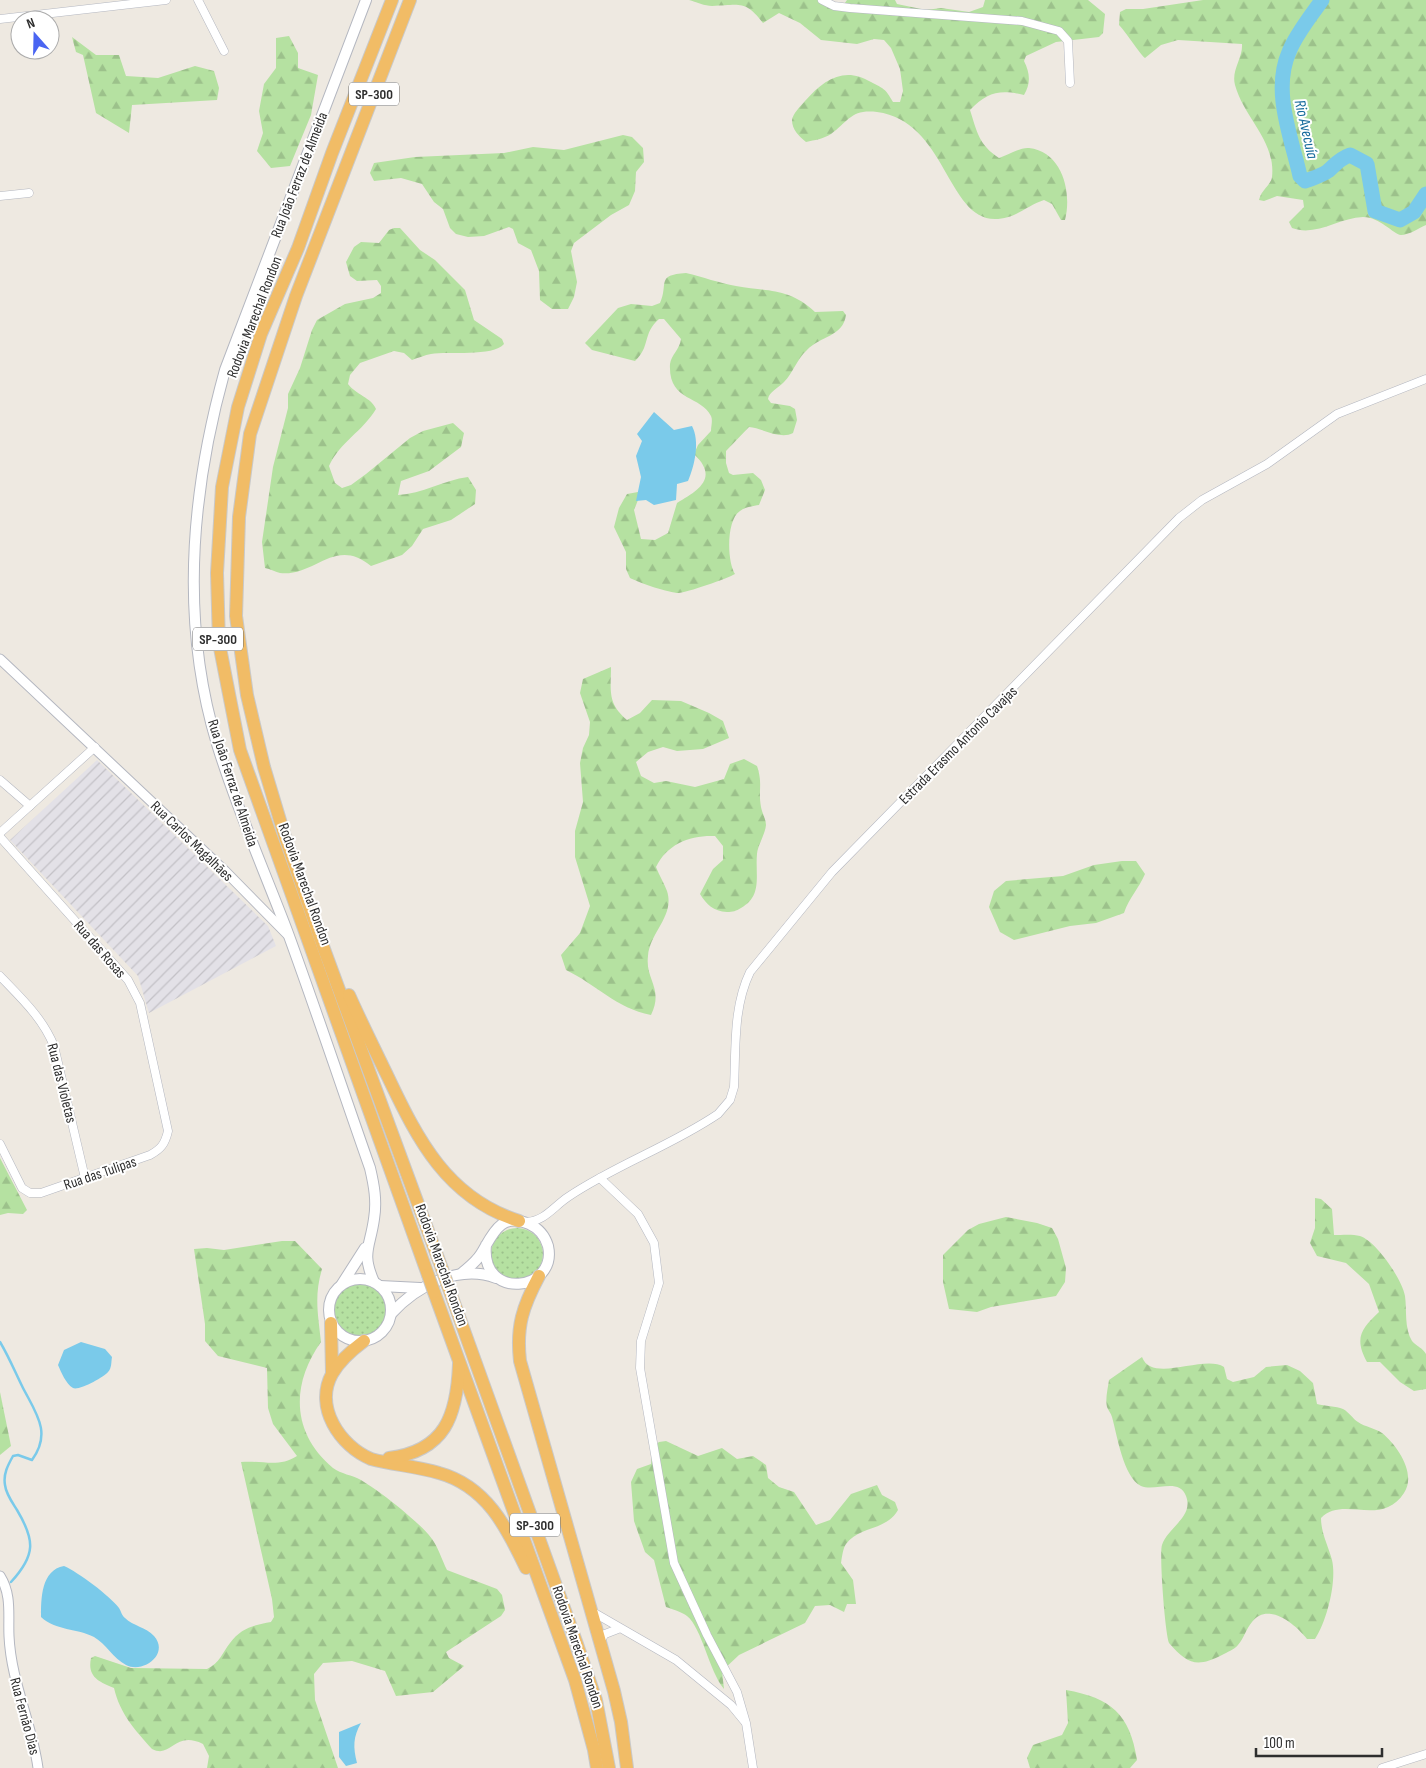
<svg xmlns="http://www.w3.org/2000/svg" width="1426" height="1768" viewBox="0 0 1426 1768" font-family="'Sofia Sans Condensed',sans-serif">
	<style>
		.industrial { fill: url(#industrial-furrows) }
		.grass { fill: url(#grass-dots) }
		.forest { fill: url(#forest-firs) }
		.water { fill: #7acaea }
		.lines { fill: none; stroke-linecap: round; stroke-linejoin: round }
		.stream { stroke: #7acaea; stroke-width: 2.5 }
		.river { stroke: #7acaea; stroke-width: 15 }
		.minor-casing { stroke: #b4b7c0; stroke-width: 9 }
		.tertiary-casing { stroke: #b4b7c0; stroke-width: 11 }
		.secondary-casing { stroke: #b4b7c0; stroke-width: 12 }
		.trunk-casing { stroke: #c9c9c9; stroke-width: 14 }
		.minor { stroke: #fff; stroke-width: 8 }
		.tertiary { stroke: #fff; stroke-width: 9 }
		.secondary { stroke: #fff; stroke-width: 10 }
		.trunk { stroke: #f1bc66; stroke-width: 12 }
		.trunk-bridge-casing { stroke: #c9c9c9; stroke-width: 14; stroke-linecap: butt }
		.trunk-bridge { stroke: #f1bc66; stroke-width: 12 }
		.labels { text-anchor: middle; stroke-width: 4; stroke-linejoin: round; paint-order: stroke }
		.shield { fill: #fff; stroke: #6d6d6d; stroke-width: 1 }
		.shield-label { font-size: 14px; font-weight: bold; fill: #2e2e2e }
		.street-label { font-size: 15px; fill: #2e2e2e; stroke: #fff }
		.water-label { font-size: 16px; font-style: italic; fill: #14699b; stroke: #fff }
	</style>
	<defs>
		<pattern id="industrial-furrows" width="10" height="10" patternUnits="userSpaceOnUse" patternTransform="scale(1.25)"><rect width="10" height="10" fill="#e3e1e7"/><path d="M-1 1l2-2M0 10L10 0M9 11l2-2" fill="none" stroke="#c3c1c6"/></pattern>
		<pattern id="grass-dots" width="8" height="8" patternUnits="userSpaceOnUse" patternTransform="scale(1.25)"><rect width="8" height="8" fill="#b5e1a1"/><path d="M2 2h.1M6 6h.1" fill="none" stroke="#9cc18b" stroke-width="1.8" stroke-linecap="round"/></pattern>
		<pattern id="forest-firs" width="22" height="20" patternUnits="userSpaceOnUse" patternTransform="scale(1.25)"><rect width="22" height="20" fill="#b5e1a1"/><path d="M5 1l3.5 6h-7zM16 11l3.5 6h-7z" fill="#9cc18b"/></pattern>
	</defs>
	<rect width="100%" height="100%" fill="#eee9e1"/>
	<!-- industrial -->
	<path class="industrial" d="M97,760L268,926L276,946L149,1013L138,976L10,840Z"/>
	<!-- grass -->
	<g class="grass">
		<circle cx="517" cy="1254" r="26"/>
		<circle cx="360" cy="1310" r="26"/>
	</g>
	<!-- forest -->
	<g class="forest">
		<path d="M689,0H828L842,7L847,0H895L897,4L926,10L941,8L969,12L983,7L985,0H1088L1105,14L1103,33L1099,37L1056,42L1026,56L1024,61C1030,73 1031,83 1024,95C1000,89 987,92 970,110C977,132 979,145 999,158C1008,155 1021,147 1029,148C1063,152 1072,193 1065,220H1061L1052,204L1044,200C1026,206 1015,219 995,219C947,219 946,121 877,112C851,109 849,121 831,134C823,139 815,140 806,142C799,136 792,130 792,120C793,113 800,107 805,101C824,79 845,66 871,82C884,89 885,88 893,102H900L903,91L900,69L891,48L884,40L874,39L857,44L821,40L800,23L779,13L763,23C745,0 741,5 712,6C705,6 696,2 689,0Z"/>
		<path d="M1203,0H1426V225C1419,228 1409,235 1401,235C1393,234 1380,217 1363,217C1338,218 1316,237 1292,228L1289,222L1304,207L1303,200L1277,196L1264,201L1259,200C1261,190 1271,185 1272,177C1276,141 1244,118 1235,85C1231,70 1243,58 1242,44L1178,40L1161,45L1145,58C1139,53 1126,32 1119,25L1120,12L1126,9H1143Z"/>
		<path d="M289,36L298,53V68L318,75L311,115L290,166L271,168L257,151L263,133L259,111L264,84L276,68V38Z"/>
		<path d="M72,37L96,55H119L126,76L158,78L195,66L214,71L219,88L217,100L132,105L129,133L96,113L83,55L76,52Z"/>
		<path d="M623,135L632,137L643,148L644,162L636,172L635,191L629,205L611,215L574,243L571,251L577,282L574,297L568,309H552L540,300L539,271L531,250L518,243L513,229L509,227L484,236L468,237L456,234L450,228L443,209L434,202L422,184L401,178L374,181L370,173L374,163L415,157L504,153L533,147L564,150Z"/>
		<path d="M394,228H400L420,250L435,260L465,290L474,320L502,339L504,344C493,357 448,351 431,354C425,355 418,358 412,360L404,353L394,351L360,363L350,375L348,384C355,394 372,398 376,409C363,431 340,442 329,466L335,483L342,488L351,485L366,474L410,438L423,431L453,423L464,433L461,447L429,471L401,481L398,495C422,494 444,480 468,477L476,490L475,504L451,520L423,529L412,546L402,555L371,566C335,536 315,577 280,573C276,572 270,569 265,568L262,542L273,467L288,408V394L300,368L312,330L317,320L345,304L373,298L381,293V286L377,280L357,281L350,276L346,262L354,247L361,242L379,243L389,230Z"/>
		<path d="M686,273C703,277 719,283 736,286C768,292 788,287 815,312L843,311L846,315C843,337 820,336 807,350C797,359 793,373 784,382C778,388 769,392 768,399L771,403L790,406L795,409L797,420L793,433C780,440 762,428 749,427L726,451V463L729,473L733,475L753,473L761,480L765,490L759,505C753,506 745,507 740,511C726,520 727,562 735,574C729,578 685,593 679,593C669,593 640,583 630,578L626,569V552L614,527L619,508L627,494L638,492L640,495L634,510L641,539L655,540L668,533L677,503C699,490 719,478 694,454L698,445L711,431C711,426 713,420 711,416C701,395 668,402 670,364C671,355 680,349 681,339L664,319H659C642,334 651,346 635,361L592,350L585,343L618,308L631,304L652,306L660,303C669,284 655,275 686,273Z"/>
		<path d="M611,667C611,691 607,703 627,720L640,713L652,700L681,701L709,713L723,721L729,738L703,749L677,751L663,747L648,752L636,762L641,776L654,783L666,781L695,787L724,779L730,764L744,759L757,766C763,784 758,790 761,807C762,813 766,819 766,825C765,835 758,844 757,854C755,875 763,896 741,908C736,911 733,912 727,912C713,911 707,905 700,894L713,869L723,860V846L715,836C690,835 667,844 656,867C659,875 664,883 667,891C675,916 650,932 648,956C645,980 664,988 651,1015C616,1008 597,985 566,970L561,955L580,933L590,906L575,857V831L583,802L580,763L583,748L589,735L590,722L580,693L583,679Z"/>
		<path d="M1122,861H1136L1145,874C1139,888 1129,898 1124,913L1096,923L1070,926L1014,940L1000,932L989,907L994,891L1006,881L1063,876L1094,865Z"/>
		<path d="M0,1158L27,1210L23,1214L8,1213L0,1215Z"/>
		<path d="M1315,1198L1321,1199L1332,1209L1334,1235C1342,1235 1353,1234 1360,1236C1376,1241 1402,1279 1405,1296C1407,1310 1404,1328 1412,1341C1416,1346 1423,1348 1426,1354V1389L1414,1391L1400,1382L1380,1362H1367C1354,1338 1361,1329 1379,1312L1369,1284L1346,1263L1317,1256L1310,1243L1315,1228Z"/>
		<path d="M1006,1217L1037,1223L1052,1228L1058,1239L1066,1268L1065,1282L1056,1296L991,1307L977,1312L949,1309L943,1282V1255L968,1230L979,1224Z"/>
		<path d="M282,1241H295L322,1269C314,1296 318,1314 321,1342C291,1384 291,1433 333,1468C341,1474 352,1475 361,1480C374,1488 389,1499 401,1509C411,1518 424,1528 432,1539C438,1547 442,1560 447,1570L497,1589L502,1595L505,1610L501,1616L446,1652L449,1658L464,1666L433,1692L396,1696L385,1671L352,1661L323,1663L314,1674L315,1700L338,1768H207L209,1756L203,1744C174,1730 172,1759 152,1749C135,1730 120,1714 114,1688C99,1682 87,1677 91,1658L95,1656L131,1668L207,1669C220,1663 222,1653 230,1643C241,1628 254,1625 271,1622L274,1617L272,1599L241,1462C262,1460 279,1468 297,1456L273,1424L268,1408L267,1368L218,1356L205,1341V1324L194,1249L207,1248L224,1250Z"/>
		<path d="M1142,1357C1152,1384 1204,1354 1224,1367L1227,1379L1233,1382L1254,1377L1266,1367L1287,1365L1300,1371L1313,1383L1317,1404C1325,1406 1336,1406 1343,1409C1349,1412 1353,1419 1358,1422C1365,1427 1375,1428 1382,1433C1397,1445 1417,1474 1404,1493C1381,1528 1343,1495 1321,1518C1321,1533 1328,1545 1332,1560C1337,1581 1327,1621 1315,1639H1307C1296,1625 1268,1601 1252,1622C1246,1629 1244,1638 1238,1645C1234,1650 1227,1652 1222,1655C1197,1668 1187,1664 1169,1643C1165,1633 1159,1553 1162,1545C1168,1527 1194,1517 1186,1496C1179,1477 1155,1492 1141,1486C1123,1477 1117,1434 1112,1417C1111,1413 1108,1410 1107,1407C1105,1399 1108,1388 1109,1380Z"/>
		<path d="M0,1392L11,1446L0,1455Z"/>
		<path d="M666,1441L698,1456L722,1448L737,1459L753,1456L766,1465L768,1478L779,1487L794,1492L816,1525L830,1520L851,1494L877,1485L882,1495L895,1502L898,1510C886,1531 859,1526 846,1544C843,1548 842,1557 841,1563L853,1580L856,1604H847L844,1612L830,1605L815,1606L805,1623L739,1655L722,1671L724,1689C709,1671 702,1628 687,1616C682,1612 672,1609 666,1607L654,1560L645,1552L634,1521L631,1482L637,1469L651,1464L653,1447L659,1442Z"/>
		<path d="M1066,1690C1111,1698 1130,1714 1137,1760L1130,1768H1030L1027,1758L1033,1745L1062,1735L1068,1723Z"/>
	</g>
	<!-- water -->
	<g class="water">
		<path d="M654,412L674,430L692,426C700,441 695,465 688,481L677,484L676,500L654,505L646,500L636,501L641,477L636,456L642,441L637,434Z"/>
		<path d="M81,1342L105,1349L112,1357C111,1362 112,1368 108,1372C104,1377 79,1391 73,1388C66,1384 61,1372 58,1365L64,1350Z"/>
		<path d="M64,1566C78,1572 110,1596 119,1608C121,1611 122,1616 125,1618C133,1626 146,1627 154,1636C170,1654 143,1674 126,1665C113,1658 106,1644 94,1637C77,1628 56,1631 41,1617C41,1599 41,1570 64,1566Z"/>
		<path d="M361,1723C353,1737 353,1747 357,1763L346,1766L339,1757V1732Z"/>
	</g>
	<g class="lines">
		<!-- stream -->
		<path class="stream" d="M0,1342C9,1357 15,1372 23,1388C36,1413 52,1433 32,1460L18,1455L13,1456C8,1465 3,1474 5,1485C6,1494 12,1502 17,1510C35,1540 36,1555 11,1582"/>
		<!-- river -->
		<path class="river" d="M1322,0C1311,16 1296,34 1289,52C1272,91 1291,136 1300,176L1305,181C1313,178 1321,176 1328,171C1336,164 1339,159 1350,155L1367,164L1375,211L1400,220L1414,212L1426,194"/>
		<!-- minor casing -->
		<g class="minor-casing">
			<g id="minor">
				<path d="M198,0L224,51"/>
				<path d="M822,0L834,6L850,8L1022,21L1059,31L1068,41L1070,83"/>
				<path d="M0,19L166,0"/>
				<path d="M0,196L29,193"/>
				<path d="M0,780L30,806"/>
				<path d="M0,833L95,747"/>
				<path d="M0,837L128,980L140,1003L168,1131C165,1144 161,1149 150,1155L41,1193H30L22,1188L0,1144"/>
				<path d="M0,976C21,998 42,1017 54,1046L85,1178"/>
				<path d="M600,1178L638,1214L654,1243L659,1283L641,1341L640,1368L674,1563L707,1635L737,1692L746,1723L753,1768"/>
				<path d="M526,1222C545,1221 553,1207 568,1197C615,1165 671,1146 718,1114L730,1100L734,1087C736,1048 733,1007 750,972L832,872L1179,518L1202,500L1267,464L1337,414L1426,379"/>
				<path d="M591,1611L676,1660L731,1705L745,1722"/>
				<path d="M600,1641L605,1634L618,1629"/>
				<path d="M1382,1768L1426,1754"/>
			</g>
		</g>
		<!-- tertiary casing -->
		<g class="tertiary-casing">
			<g id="tertiary">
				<path d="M0,659L225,871L287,934"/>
				<path d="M0,1576C12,1595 8,1615 9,1636C11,1682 32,1723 38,1768"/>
			</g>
		</g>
		<!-- secondary casing -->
		<g class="secondary-casing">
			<g id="secondary">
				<path d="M366,0L225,370C191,492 180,622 217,744C237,810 265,872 289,936C317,1013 343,1091 370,1168C374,1185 377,1201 374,1219C370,1248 361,1252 374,1282"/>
				<path d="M462,1273C469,1267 476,1262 481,1254C492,1236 500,1211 529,1224C538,1228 545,1236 548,1246C558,1292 480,1301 486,1245"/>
				<circle cx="360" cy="1310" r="31"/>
				<path d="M342,1284L365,1248"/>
				<path d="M380,1286L420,1288"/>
				<path d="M391,1314C416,1286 459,1264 496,1278"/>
			</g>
		</g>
		<!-- trunk casing -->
		<g class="trunk-casing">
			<g id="trunk">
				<path d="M392,0L332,153L298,248L261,334L238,407L222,487L217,573L219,643L240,750L428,1275"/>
				<path d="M410,0L296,296L250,434L239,517L236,616L247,695L264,767L285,837L324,949L442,1269"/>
				<path d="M349,995C361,1022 375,1050 388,1077C418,1140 447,1198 519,1221"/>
				<path d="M539,1276C523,1306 516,1326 520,1361L614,1691L621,1722L627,1768"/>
				<path d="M448,1286L577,1644L596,1700L609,1768"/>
				<path d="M434,1292L575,1680L594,1750L597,1768"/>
				<path d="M331,1323L332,1373"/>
				<path d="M364,1341C352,1350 340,1360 332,1374C314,1407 340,1446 371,1459C393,1465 416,1466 439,1473C486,1486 506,1526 526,1568"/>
				<path d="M389,1458C445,1451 457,1416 459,1364"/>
			</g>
		</g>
		<!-- minor -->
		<use href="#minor" class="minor"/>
		<!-- tertiary -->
		<use href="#tertiary" class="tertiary"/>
		<!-- secondary -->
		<use href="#secondary" class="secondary"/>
		<!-- trunk -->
		<use href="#trunk" class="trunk"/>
		<!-- trunk-bridge casing -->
		<g class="trunk-bridge-casing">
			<g id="trunk-bridge">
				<path d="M442,1269L448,1286"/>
				<path d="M428,1275L434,1292"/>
			</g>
		</g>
		<!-- trunk-bridge -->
		<use href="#trunk-bridge" class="trunk-bridge"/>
	</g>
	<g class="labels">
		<!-- shield labels -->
		<g class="shield">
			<rect x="349" y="82.5" width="50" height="23" rx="4"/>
			<rect x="193" y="627.5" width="50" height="23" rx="4"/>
			<rect x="510" y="1513.5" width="50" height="23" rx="4"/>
		</g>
		<g class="shield-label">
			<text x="374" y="99">SP-300</text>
			<text x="218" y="644">SP-300</text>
			<text x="535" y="1530">SP-300</text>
		</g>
		<!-- street labels -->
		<g class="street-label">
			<text transform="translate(299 175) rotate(-69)" y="5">Rua João Ferraz de Almeida</text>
			<text transform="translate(254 317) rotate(-69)" y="5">Rodovia Marechal Rondon</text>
			<text transform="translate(958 745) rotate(-45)" y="5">Estrada Erasmo Antonio Cavajas</text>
			<text transform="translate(233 783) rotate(72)" y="5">Rua João Ferraz de Almeida</text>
			<text transform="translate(192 841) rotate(44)" y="5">Rua Carlos Magalhães</text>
			<text transform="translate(305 884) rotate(70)" y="5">Rodovia Marechal Rondon</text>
			<text transform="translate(100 949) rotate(49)" y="5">Rua das Rosas</text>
			<text transform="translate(62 1083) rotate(76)" y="5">Rua das Violetas</text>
			<text transform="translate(100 1173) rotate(-19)" y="5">Rua das Tulipas</text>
			<text transform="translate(442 1265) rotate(70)" y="5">Rodovia Marechal Rondon</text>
			<text transform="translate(578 1647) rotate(71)" y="5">Rodovia Marechal Rondon</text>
			<text transform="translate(25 1716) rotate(75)" y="5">Rua Fernão Dias</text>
		</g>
		<!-- water labels -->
		<g class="water-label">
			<text transform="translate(1307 129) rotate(77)" y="6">Rio Avecuía</text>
		</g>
	</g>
	<!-- north arrow -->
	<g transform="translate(35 35) rotate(340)"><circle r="24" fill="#ffffff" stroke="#ababab"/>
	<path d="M0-4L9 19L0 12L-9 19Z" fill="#4a65f2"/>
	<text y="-8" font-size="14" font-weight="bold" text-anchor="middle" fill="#2e2e2e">N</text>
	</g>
	<!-- scale -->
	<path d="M1256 1748v8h126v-8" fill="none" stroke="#2e2e2e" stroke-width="2.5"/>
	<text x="1264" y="1748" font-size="15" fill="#2e2e2e" stroke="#ffffff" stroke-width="4" paint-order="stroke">100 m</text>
</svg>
